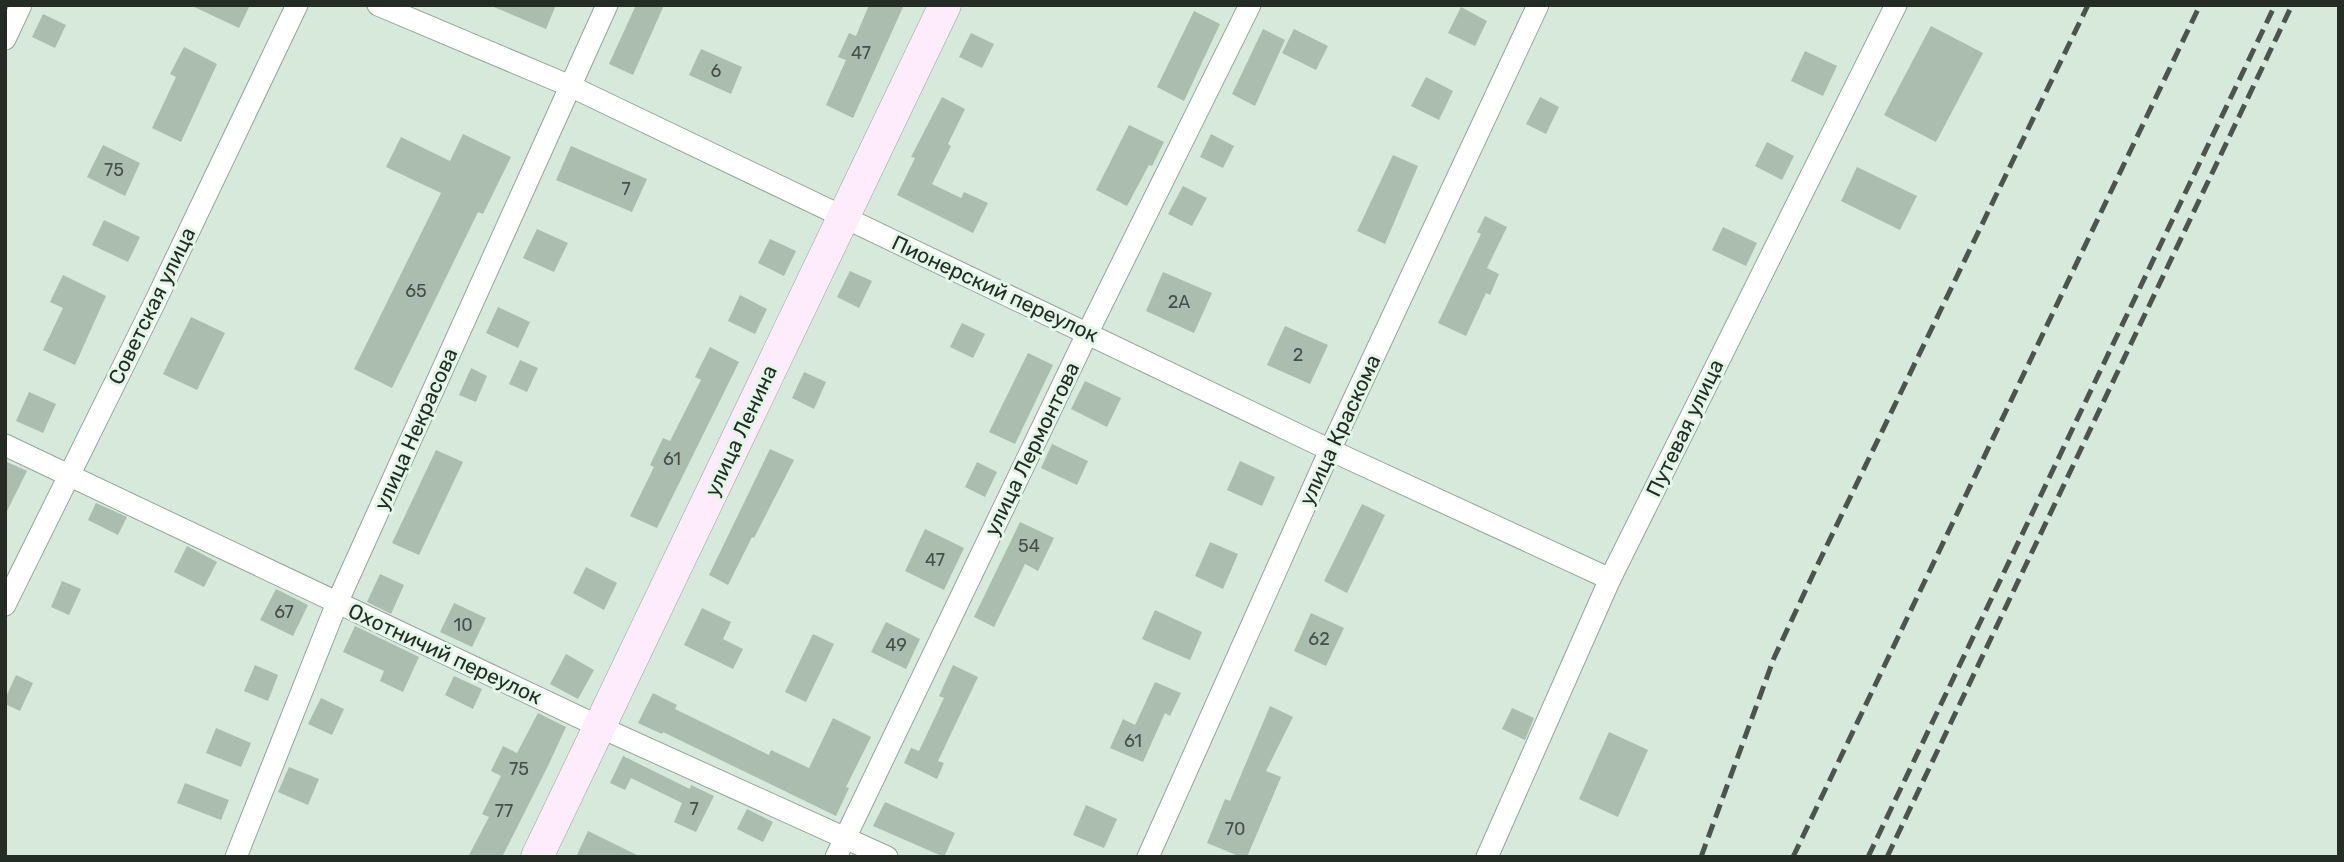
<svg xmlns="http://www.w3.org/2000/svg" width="2344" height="862" viewBox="0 0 2344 862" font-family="Rubik,sans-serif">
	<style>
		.building { fill: #aabdae }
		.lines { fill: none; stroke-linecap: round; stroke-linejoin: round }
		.street-casing { stroke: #94a698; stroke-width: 23 }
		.secondary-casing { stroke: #94a698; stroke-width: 33 }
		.street { stroke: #fff; stroke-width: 21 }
		.secondary { stroke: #feebfc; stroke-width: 32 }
		.rail { stroke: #4c554d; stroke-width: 5; stroke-dasharray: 14 7; stroke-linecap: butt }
		.labels { text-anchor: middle; stroke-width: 6; stroke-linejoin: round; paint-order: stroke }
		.number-label { font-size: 18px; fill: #465048 }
		.street-label { font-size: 21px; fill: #252c26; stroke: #e3f7e7 }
	</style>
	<rect width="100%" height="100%" fill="#d6e9da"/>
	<!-- building -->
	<g class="building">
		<path d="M190,5H250L239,28Z"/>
		<path d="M489,5H556L546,29Z"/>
		<path d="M636,5H664L633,75L609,64Z"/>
		<path d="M869,5H904L853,118L826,105L846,60L838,57L849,33L856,36Z"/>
		<path d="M1461,7L1487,21L1475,46L1448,33Z"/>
		<path d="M1194,11L1220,24L1184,101L1157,87Z"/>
		<path d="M43,14L66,25L55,48L32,37Z"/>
		<path d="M1931,26L1983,53L1936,142L1884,115Z"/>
		<path d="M1263,29L1285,40L1255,106L1232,94Z"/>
		<path d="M1294,29L1328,46L1316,70L1282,53Z"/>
		<path d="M971,33L994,44L982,68L959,57Z"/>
		<path d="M184,47L217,64L181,142L152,128L176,77L170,74Z"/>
		<path d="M701,49L742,67L731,94L689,75Z"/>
		<path d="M1805,51L1837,66L1823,96L1791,81Z"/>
		<path d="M1426,77L1453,91L1439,120L1411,106Z"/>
		<path d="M942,97L965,109L948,144L951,146L932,184L961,198L964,192L988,203L973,233L897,195L915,158L911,157Z"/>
		<path d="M1540,97L1559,107L1546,134L1526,124Z"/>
		<path d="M1129,125L1164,142L1152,166L1149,165L1127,206L1096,190Z"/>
		<path d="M463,134L511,157L483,214L478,212L392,388L354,369L441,193L386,167L401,137L450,161Z"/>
		<path d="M1211,134L1234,146L1223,168L1200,157Z"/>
		<path d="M1767,142L1794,156L1782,180L1755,166Z"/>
		<path d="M103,145L140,163L125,196L87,177Z"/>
		<path d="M571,146L647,179L632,212L556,180Z"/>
		<path d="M1393,155L1418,166L1385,244L1357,231Z"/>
		<path d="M1857,167L1917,196L1900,230L1841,201Z"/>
		<path d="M1183,186L1207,198L1192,226L1168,214Z"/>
		<path d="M1485,216L1507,227L1487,268L1499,274L1490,295L1486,293L1466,336L1438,323L1481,234L1477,232Z"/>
		<path d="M104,220L140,237L128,262L92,245Z"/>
		<path d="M1723,227L1757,243L1746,266L1712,250Z"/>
		<path d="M537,229L568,243L554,272L523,258Z"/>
		<path d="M770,239L796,251L784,276L758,263Z"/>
		<path d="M850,271L872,281L859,308L837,297Z"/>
		<path d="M1163,272L1212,293L1194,333L1146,311Z"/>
		<path d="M63,275L106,296L75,365L43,350L63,308L50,302Z"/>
		<path d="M740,295L767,309L755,334L728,321Z"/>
		<path d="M498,307L530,322L518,348L486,333Z"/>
		<path d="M191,317L225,333L197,390L163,374Z"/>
		<path d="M962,323L985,334L973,358L950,347Z"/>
		<path d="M1285,326L1328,345L1310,384L1267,365Z"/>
		<path d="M710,347L739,362L657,528L630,516L654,467L650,465L663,438L670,441L701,380L695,377Z"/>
		<path d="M1028,353L1053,365L1015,444L989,432Z"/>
		<path d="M520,360L538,368L527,392L509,384Z"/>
		<path d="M471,368L487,376L476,402L459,395Z"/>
		<path d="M804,372L826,382L814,409L792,398Z"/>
		<path d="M1085,381L1121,398L1107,427L1071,409Z"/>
		<path d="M29,392L56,404L43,433L16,421Z"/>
		<path d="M1052,444L1088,461L1077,485L1041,468Z"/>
		<path d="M770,449L794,460L754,538L752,537L728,585L709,575Z"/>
		<path d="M436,450L463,462L419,555L392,543Z"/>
		<path d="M5,461L27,471L5,515Z"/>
		<path d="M1240,461L1275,477L1262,506L1227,490Z"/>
		<path d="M977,462L997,472L985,497L965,487Z"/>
		<path d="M96,503L127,517L118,535L88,520Z"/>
		<path d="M1362,504L1385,515L1347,593L1324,581Z"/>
		<path d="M1020,522L1054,538L1038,571L1025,564L994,627L974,617Z"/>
		<path d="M925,529L964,548L944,590L905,571Z"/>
		<path d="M1210,542L1238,554L1223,589L1195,576Z"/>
		<path d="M187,546L217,562L204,587L174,572Z"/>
		<path d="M586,567L617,583L604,610L573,593Z"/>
		<path d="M380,574L404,585L391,614L367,602Z"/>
		<path d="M62,581L81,589L69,615L51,607Z"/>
		<path d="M276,589L308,605L293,636L260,620Z"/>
		<path d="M454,603L486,618L472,647L440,632Z"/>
		<path d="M702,608L731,622L723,639L743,649L733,669L684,645Z"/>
		<path d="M1155,610L1202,632L1190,660L1142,639Z"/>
		<path d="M1311,613L1344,628L1326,666L1294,651Z"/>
		<path d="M886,622L920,639L906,669L871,652Z"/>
		<path d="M355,626L419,657L403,692L380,681L384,671L343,652Z"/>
		<path d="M813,634L834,644L806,702L785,692Z"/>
		<path d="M566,654L594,670L578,699L550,684Z"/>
		<path d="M255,665L278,675L268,701L244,691Z"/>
		<path d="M953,665L978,677L938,761L944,763L937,779L904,763L911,748L919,751L944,698L939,696Z"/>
		<path d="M16,675L33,683L20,711L5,704V699Z"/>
		<path d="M454,676L482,689L473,709L445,695Z"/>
		<path d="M1155,682L1181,693L1170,716L1165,713L1143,762L1110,748L1123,719L1135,725Z"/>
		<path d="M653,693L677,705L675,709L769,755L771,750L809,768L833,718L871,737L846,787L849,788L836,816L663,732L662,734L638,723Z"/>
		<path d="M321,698L344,709L332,735L308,724Z"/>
		<path d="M1270,706L1293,717L1266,771L1281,777L1247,857H1241L1207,843L1225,799L1230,801Z"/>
		<path d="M1512,708L1534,718L1525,740L1502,729Z"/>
		<path d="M538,713L566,727L547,768L502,857H468L489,817L482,814L501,776L491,771L503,746L517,753Z"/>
		<path d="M216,728L251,743L241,767L206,753Z"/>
		<path d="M1609,732L1648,750L1618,817L1579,799Z"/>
		<path d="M623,756L690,789L691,785L714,796L696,832L674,822L682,803L631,778L625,790L610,783Z"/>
		<path d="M289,767L319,779L308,805L278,792Z"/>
		<path d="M185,783L229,800L221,820L177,803Z"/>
		<path d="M885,802L955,833L944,857L873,826Z"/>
		<path d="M1086,805L1117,819L1104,848L1073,835Z"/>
		<path d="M747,809L773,822L763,842L737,829Z"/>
		<path d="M588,831L641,857H576Z"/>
	</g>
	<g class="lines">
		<!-- street casing -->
		<g class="street-casing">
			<g id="street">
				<path d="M378,5L570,86L1330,450L1610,579"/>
				<path d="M5,39L21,5"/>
				<path d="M5,445L600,727L887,857"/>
				<path d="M5,605L156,300L297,5"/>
				<path d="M236,857L337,603L607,5"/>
				<path d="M836,857L1088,332L1250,5"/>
				<path d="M1148,857L1330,450L1538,5"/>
				<path d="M1487,857L1610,579L1896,5"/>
			</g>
		</g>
		<!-- secondary casing -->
		<g class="secondary-casing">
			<path id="secondary" d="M537,857L945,5"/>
		</g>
		<!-- street -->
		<use href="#street" class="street"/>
		<!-- secondary -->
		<use href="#secondary" class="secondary"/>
		<!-- rail -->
		<g class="rail">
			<path d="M1701,857L1774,658L1816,568L2088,5"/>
			<path d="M1793,857L2200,5"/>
			<path d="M1868,857L2275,5"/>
			<path d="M1887,857L2292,5"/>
		</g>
	</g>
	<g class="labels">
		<!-- number labels -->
		<g class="number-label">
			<text x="861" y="59">47</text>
			<text x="716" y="77">6</text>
			<text x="114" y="176">75</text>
			<text x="626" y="195">7</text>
			<text x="416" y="297">65</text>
			<text x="1179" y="308">2А</text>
			<text x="1298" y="361">2</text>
			<text x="672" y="465">61</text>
			<text x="1029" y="552">54</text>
			<text x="935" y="566">47</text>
			<text x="284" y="618">67</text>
			<text x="463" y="631">10</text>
			<text x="1319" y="645">62</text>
			<text x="896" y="651">49</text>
			<text x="1133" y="747">61</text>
			<text x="519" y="775">75</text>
			<text x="694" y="815">7</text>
			<text x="504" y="817">77</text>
			<text x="1235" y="835">70</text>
		</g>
		<!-- street labels -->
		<g class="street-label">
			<text transform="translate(995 289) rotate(25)" y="7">Пионерский переулок</text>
			<text transform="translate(152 306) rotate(-64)" y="7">Советская улица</text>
			<text transform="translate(1685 428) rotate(-64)" y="7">Путевая улица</text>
			<text transform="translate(416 429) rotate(-66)" y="7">улица Некрасова</text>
			<text transform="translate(1340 430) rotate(-65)" y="7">улица Краскома</text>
			<text transform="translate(741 431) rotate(-65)" y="7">улица Ленина</text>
			<text transform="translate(1032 449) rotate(-64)" y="7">улица Лермонтова</text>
			<text transform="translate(445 654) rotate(25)" y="7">Охотничий переулок</text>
		</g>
	</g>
	<!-- border -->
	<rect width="2344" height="862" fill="none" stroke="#252c26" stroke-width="14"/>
</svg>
